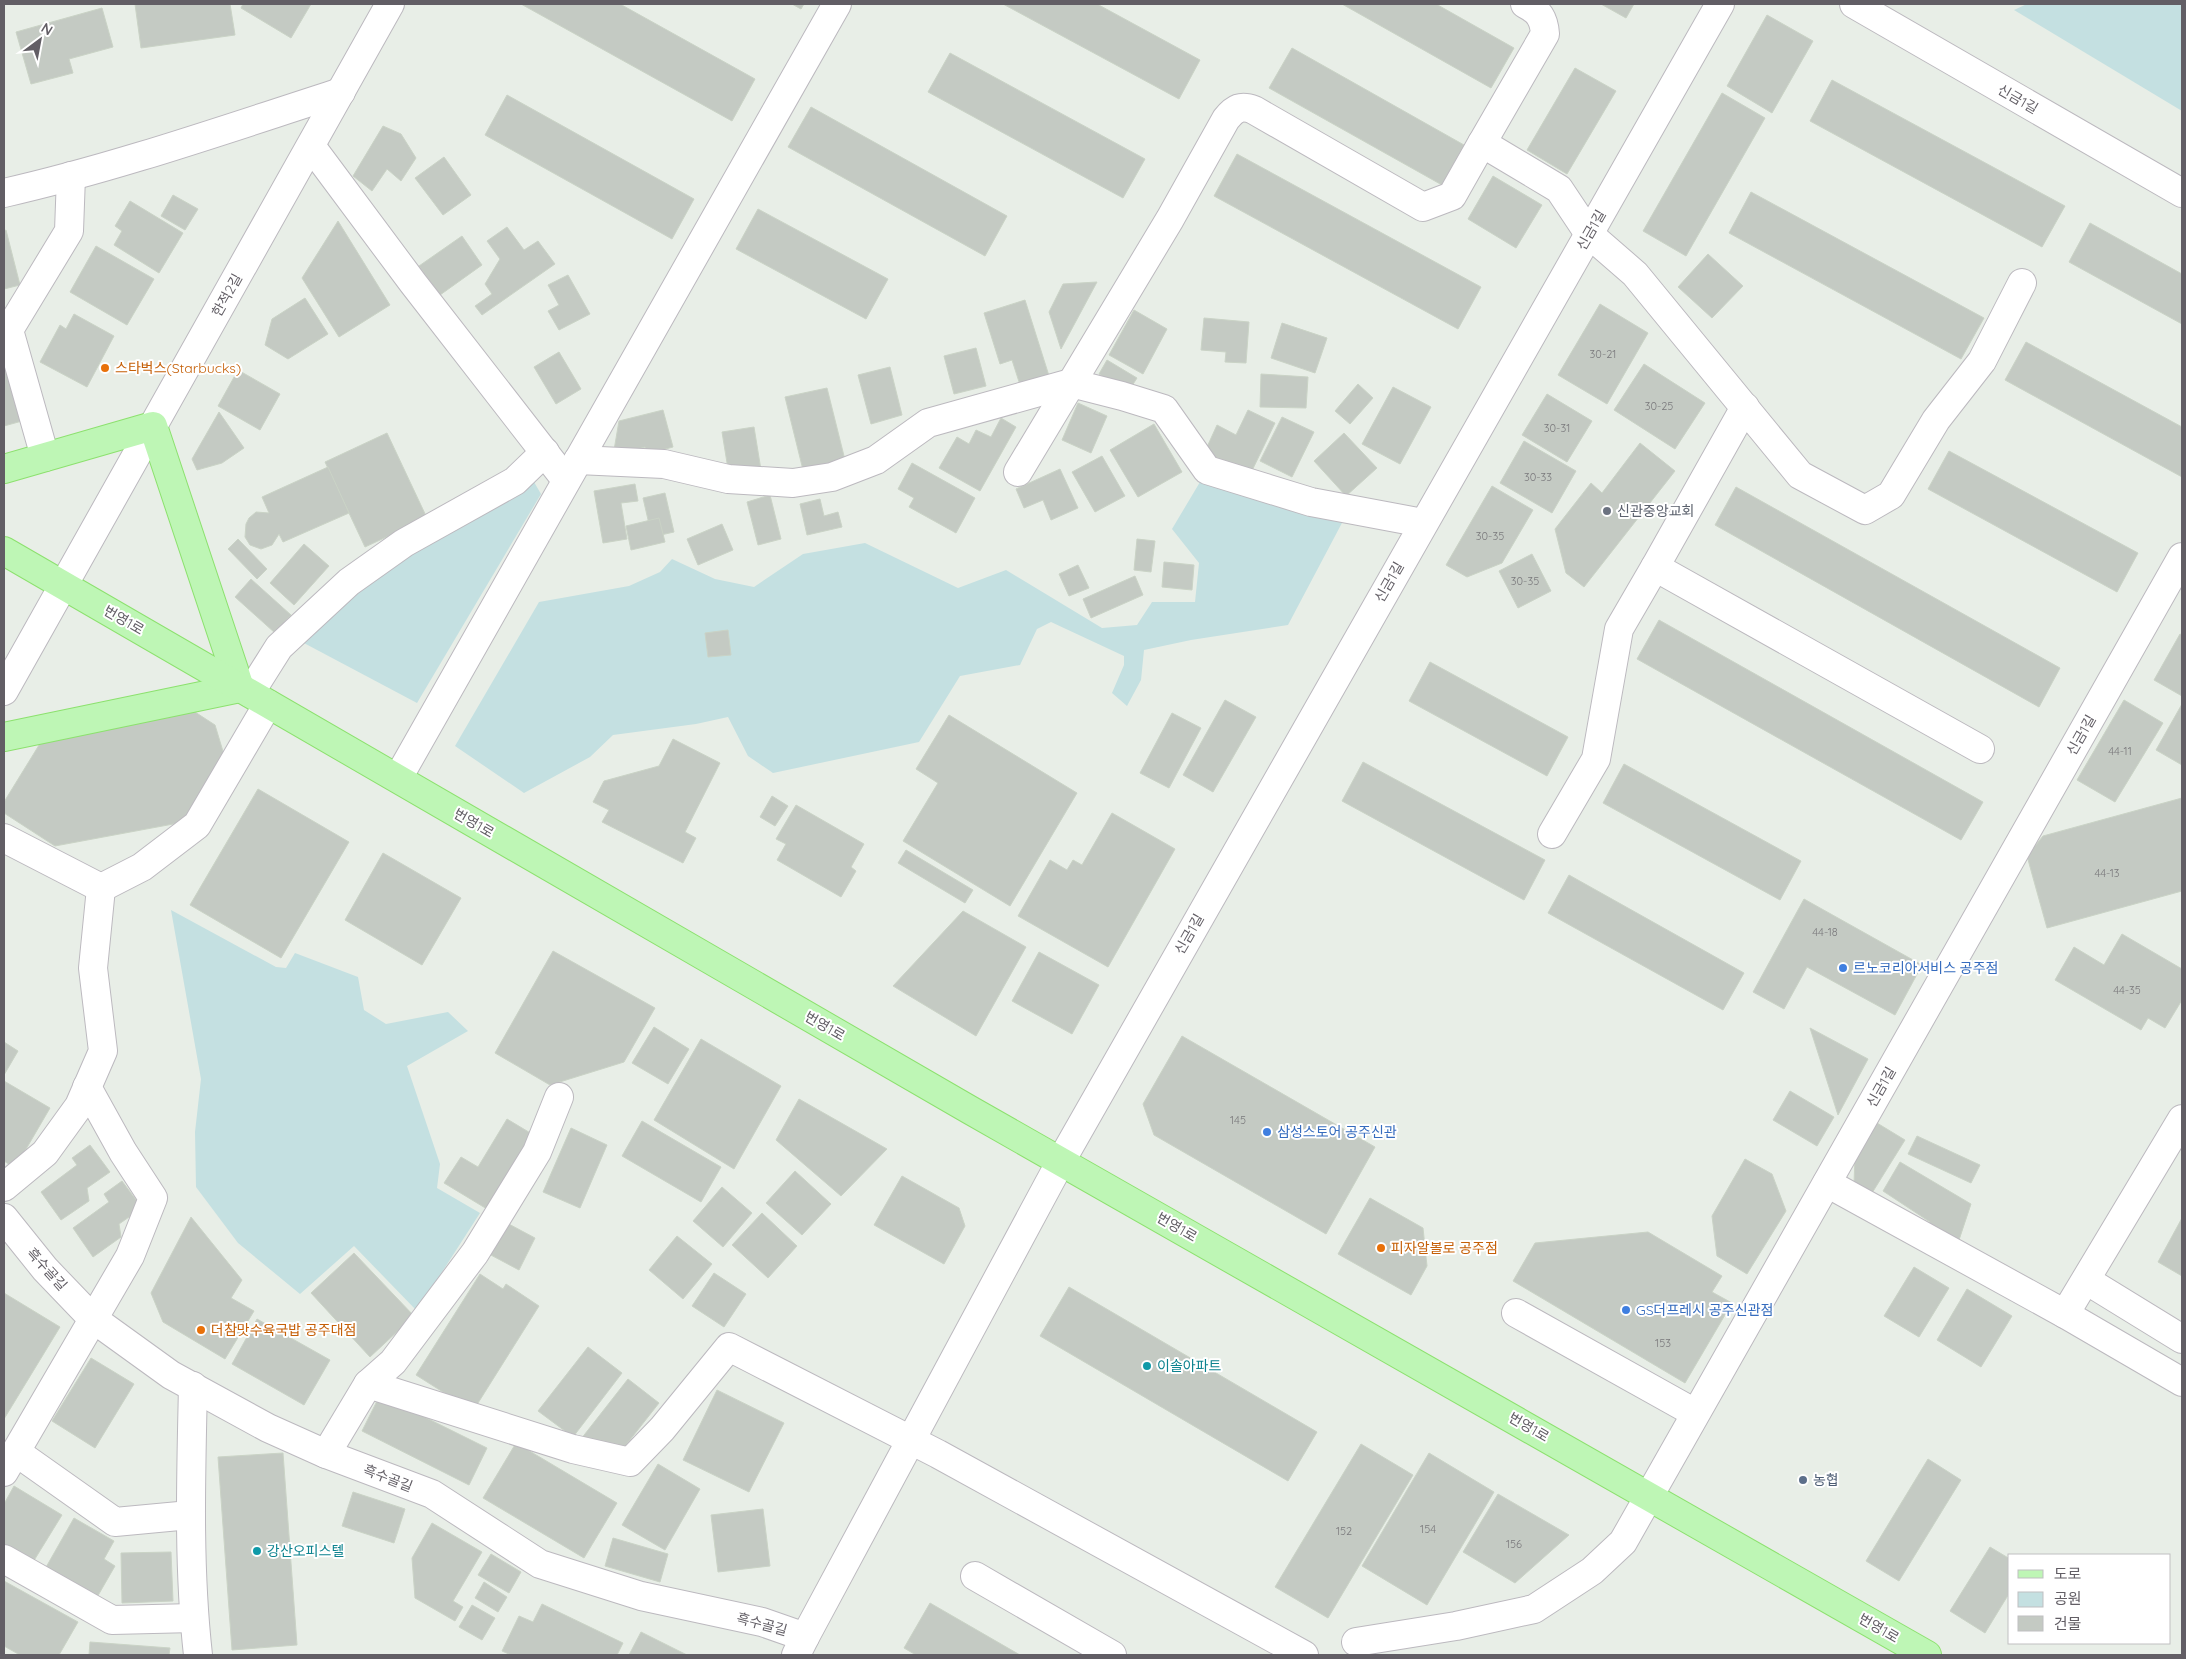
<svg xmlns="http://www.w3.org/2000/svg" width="2186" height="1659" viewBox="0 0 2186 1659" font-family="Quicksand,'Noto Sans KR',sans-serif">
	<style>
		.green { fill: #c4e0e1 }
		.building { fill: #c4cac3; stroke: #cad3c6 }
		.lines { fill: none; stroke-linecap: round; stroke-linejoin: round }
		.minor-casing { stroke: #bcb9bf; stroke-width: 30 }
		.major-casing { stroke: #8ce16e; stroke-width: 30 }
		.minor { stroke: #fff; stroke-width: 28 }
		.major { stroke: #bef6b5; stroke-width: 28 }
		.food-dot { fill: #e8710a; stroke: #fff; stroke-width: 2 }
		.worship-dot { fill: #6b7280; stroke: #fff; stroke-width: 2 }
		.shop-dot { fill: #3f7fe0; stroke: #fff; stroke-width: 2 }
		.culture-dot { fill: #0f9aa8; stroke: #fff; stroke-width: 2 }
		.service-dot { fill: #5c6f8a; stroke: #fff; stroke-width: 2 }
		.labels { text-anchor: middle; stroke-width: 4; stroke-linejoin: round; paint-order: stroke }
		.number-label { font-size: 11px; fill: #7a797c }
		.street-label { font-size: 14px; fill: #625e65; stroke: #fff }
		.food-label { font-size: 14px; fill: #c56008; stroke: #fff; text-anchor: start }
		.worship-label { font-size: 14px; fill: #5b616d; stroke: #fff; text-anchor: start }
		.shop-label { font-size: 14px; fill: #366cbe; stroke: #fff; text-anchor: start }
		.culture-label { font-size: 14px; fill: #0d838f; stroke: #fff; text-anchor: start }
		.service-label { font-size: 14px; fill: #4e5e75; stroke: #fff; text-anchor: start }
	</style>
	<rect width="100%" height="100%" fill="#e8eee7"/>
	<!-- green -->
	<g class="green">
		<path d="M2027,4H2182V111L2014,10Z"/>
		<path d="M534,482L541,494L417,703L302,642L367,584L410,551Z"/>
		<path d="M1200,482L1343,521L1288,625L1191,640L1144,650L1141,680L1127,706L1112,693L1124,665V656L1051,622L1037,629L1020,665L960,676L919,742L773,773L748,756L728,717L696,724L613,735L590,757L524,793L455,746L539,602L629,586L660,572L672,559L715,579L754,587L803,554L865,543L958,588L1006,570L1102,628L1137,625L1152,602H1195L1199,563L1172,529Z"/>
		<path d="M171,910L276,967L286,968L295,953L358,977L364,1010L386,1024L448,1012L468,1031L407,1066L440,1164L437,1188L480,1213L417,1311L354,1246L300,1294L238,1243L196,1187L195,1132L201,1079Z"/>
	</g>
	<!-- building -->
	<g class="building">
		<path d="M135,4H230L235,35L141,48Z"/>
		<path d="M243,4H311L291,38L241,8Z"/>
		<path d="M521,4H620L755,79L732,121Z"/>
		<path d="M792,4H804L801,9Z"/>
		<path d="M1003,4H1097L1200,60L1179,99Z"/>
		<path d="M1342,4H1436L1514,48L1491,88Z"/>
		<path d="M1601,4H1634L1626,18Z"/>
		<path d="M102,8L113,47L69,59L73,73L31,84L16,32Z"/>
		<path d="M1767,15L1813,41L1772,113L1727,86Z"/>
		<path d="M1292,48L1464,145L1442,185L1269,88Z"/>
		<path d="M950,53L1145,159L1123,198L928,92Z"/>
		<path d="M1575,68L1616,91L1567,174L1527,150Z"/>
		<path d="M1832,80L2065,206L2042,247L1810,121Z"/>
		<path d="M1722,93L1765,118L1686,256L1643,231Z"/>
		<path d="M507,95L694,199L672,239L485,135Z"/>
		<path d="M811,107L1007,216L985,256L788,147Z"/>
		<path d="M383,126L401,134L416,158L401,181L387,169L372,191L353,176Z"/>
		<path d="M1237,154L1481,287L1458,329L1214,196Z"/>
		<path d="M444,157L471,195L443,215L415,178Z"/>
		<path d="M1493,176L1542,205L1516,248L1468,219Z"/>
		<path d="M1751,192L1984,318L1961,359L1729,233Z"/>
		<path d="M173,195L198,209L185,230L161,216Z"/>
		<path d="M130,201L183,233L159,273L114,245L122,231L115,226Z"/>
		<path d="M758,209L888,279L866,319L736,249Z"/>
		<path d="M338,221L390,305L339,337L302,278Z"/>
		<path d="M2090,223L2182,274V324L2069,262Z"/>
		<path d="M507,227L524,250L538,241L555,264L482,315L475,306L492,294L485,284L500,259L487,241Z"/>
		<path d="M6,230L20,285L4,289V231Z"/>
		<path d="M462,236L482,265L440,295L419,266Z"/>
		<path d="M96,246L154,279L127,325L70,292Z"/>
		<path d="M1708,254L1743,286L1712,318L1678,287Z"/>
		<path d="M568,275L590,314L559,330L548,311L559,305L548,285Z"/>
		<path d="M1097,282L1061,349L1049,312L1063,284Z"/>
		<path d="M305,298L328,334L288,359L265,345L272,319Z"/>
		<path d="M1025,300L1050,379L1021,388L1012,360L1000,364L984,313Z"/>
		<path d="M1600,304L1648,333L1607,404L1558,375Z"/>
		<path d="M1134,310L1167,329L1143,374L1109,355Z"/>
		<path d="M74,314L114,336L87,387L40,362L60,325L66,329Z"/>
		<path d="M1204,318L1249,322L1246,363L1225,362L1226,352L1201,350Z"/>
		<path d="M1282,323L1327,338L1315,373L1271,358Z"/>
		<path d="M2026,342L2182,427V477L2005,380Z"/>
		<path d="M976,348L986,386L954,394L944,356Z"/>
		<path d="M559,352L581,389L556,404L534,367Z"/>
		<path d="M4,360L22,421L4,426Z"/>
		<path d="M1107,360L1137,378L1128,392L1099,374Z"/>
		<path d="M1644,364L1705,403L1675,449L1614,410Z"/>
		<path d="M890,367L902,415L871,424L858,375Z"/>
		<path d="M238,370L280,394L260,430L218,406Z"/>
		<path d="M1261,374L1308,377L1306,408L1260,407Z"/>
		<path d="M1358,384L1373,398L1350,424L1335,411Z"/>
		<path d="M1393,387L1431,407L1400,464L1362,444Z"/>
		<path d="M827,388L846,464L804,474L785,397Z"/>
		<path d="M1547,394L1592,421L1567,462L1522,435Z"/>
		<path d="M1078,403L1107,416L1091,453L1062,440Z"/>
		<path d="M663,410L673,447L647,454L645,447L613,456L619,421Z"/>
		<path d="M1248,410L1275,423L1248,479L1216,463L1207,447L1217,425L1236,435Z"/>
		<path d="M219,412L244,448L222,463L197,470L192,459Z"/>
		<path d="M1282,417L1314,432L1292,477L1260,461Z"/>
		<path d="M1001,418L1016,427L980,491L939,468L957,437L969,444L976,430L991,437Z"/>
		<path d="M1154,424L1182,472L1138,497L1110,450Z"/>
		<path d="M754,427L761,470L729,475L722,432Z"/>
		<path d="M387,433L427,518L365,547L325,462Z"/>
		<path d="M1344,433L1377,468L1346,496L1314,461Z"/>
		<path d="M1524,441L1576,471L1552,513L1500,483Z"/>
		<path d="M1640,443L1675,471L1584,587L1566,573L1555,529L1591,483L1602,493Z"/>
		<path d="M1949,451L2138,553L2117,592L1928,489Z"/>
		<path d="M1102,456L1125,496L1095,512L1072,472Z"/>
		<path d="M912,463L975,498L956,533L909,507L914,498L898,489Z"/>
		<path d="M328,467L349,513L283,542L279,534L272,545L261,549L250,545L245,537L246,524L249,518L256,512L269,513L262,497Z"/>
		<path d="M1060,469L1078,508L1051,520L1043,500L1024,508L1016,489Z"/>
		<path d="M635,484L638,501L621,503L627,539L603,543L594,491Z"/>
		<path d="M1492,486L1533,510L1502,563L1467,577L1446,565Z"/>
		<path d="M1736,487L2060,668L2039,707L1715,525Z"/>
		<path d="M665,493L674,532L652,537L643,498Z"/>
		<path d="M770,495L781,539L758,545L747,502Z"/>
		<path d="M820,499L824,516L838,512L842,527L807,535L800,504Z"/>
		<path d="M659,518L665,542L631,550L626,526Z"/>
		<path d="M722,524L733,550L698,565L687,539Z"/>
		<path d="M238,539L267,569L257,579L228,549Z"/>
		<path d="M1137,539L1155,541L1151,572L1134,570Z"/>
		<path d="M304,544L329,566L294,605L270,583Z"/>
		<path d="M1532,554L1551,591L1518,608L1499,571Z"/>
		<path d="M1164,562L1194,565L1192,590L1162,587Z"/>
		<path d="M1078,565L1089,588L1069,596L1059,574Z"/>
		<path d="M1135,576L1143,595L1091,618L1083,599Z"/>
		<path d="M251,579L291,615L275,633L235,597Z"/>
		<path d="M1659,620L1983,802L1961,840L1637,659Z"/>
		<path d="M728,630L731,655L708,657L705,633Z"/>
		<path d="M2180,634L2182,635V696L2154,680Z"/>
		<path d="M1430,662L1568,737L1547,776L1409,701Z"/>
		<path d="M1225,700L1256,717L1213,792L1183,775Z"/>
		<path d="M2124,700L2163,723L2115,802L2077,780Z"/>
		<path d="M2182,704V765L2156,750Z"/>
		<path d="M195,712L215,725L225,758L184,822L55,846L4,813V802L44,737Z"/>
		<path d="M1172,713L1201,728L1169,788L1140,773Z"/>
		<path d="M949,715L1077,793L1010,906L903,841L938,783L916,769Z"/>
		<path d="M673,739L720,763L685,832L696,838L683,863L602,822L609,810L593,802L604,781L659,766Z"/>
		<path d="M1363,762L1545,860L1524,900L1342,801Z"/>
		<path d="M1624,764L1801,861L1780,900L1603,803Z"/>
		<path d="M258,789L349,842L281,958L190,905Z"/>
		<path d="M772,796L788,806L775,826L760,817Z"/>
		<path d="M2182,798V891L2047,928L2027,856L2043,836Z"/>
		<path d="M796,805L864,844L851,867L856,871L841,897L777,860L786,844L776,839Z"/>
		<path d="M1112,813L1175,849L1108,967L1018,916L1050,860L1067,870L1073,860L1082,865Z"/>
		<path d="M906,850L973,890L965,903L898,863Z"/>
		<path d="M383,853L461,898L422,965L345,920Z"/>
		<path d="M1569,875L1744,973L1723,1010L1548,913Z"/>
		<path d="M1804,899L1922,965L1895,1015L1807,967L1784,1009L1753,992Z"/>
		<path d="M963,911L1026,947L976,1036L893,986Z"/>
		<path d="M2122,934L2182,969V1000L2165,1028L2148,1018L2141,1030L2055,980L2074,947L2104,965Z"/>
		<path d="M553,951L655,1008L624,1062L550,1085L495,1053Z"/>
		<path d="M1039,952L1099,985L1072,1034L1012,1001Z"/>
		<path d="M654,1027L689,1049L668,1084L632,1063Z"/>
		<path d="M1810,1028L1868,1059L1838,1115Z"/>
		<path d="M1182,1036L1375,1147L1326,1234L1154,1135L1143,1104Z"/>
		<path d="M701,1039L781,1086L734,1169L654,1120Z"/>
		<path d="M4,1042L18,1051L4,1075Z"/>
		<path d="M4,1081L50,1108L15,1168L4,1161Z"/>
		<path d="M1790,1091L1834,1117L1817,1146L1773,1120Z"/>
		<path d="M799,1099L887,1149L841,1196L776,1140Z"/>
		<path d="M507,1119L532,1134L487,1209L444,1183L461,1157L478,1167Z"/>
		<path d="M642,1121L721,1167L701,1202L622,1156Z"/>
		<path d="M1877,1123L1905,1140L1872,1193L1854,1183L1855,1157Z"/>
		<path d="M571,1128L607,1145L580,1208L543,1192Z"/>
		<path d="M1917,1136L1980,1165L1971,1183L1908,1154Z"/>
		<path d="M90,1145L110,1172L87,1188L89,1201L61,1220L41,1192L77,1165L72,1158Z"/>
		<path d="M1745,1159L1772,1174L1786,1211L1747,1274L1717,1256L1712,1216Z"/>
		<path d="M1900,1162L1971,1204L1957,1246L1926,1229L1930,1222L1883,1191Z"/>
		<path d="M795,1171L831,1204L802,1235L766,1203Z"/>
		<path d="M902,1176L959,1208L965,1226L944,1264L874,1225Z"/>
		<path d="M122,1181L142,1208L119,1224L121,1237L93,1257L73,1228L109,1202L104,1194Z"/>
		<path d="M722,1187L752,1213L723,1247L693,1221Z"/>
		<path d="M1370,1198L1423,1228L1427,1266L1411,1295L1338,1254Z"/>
		<path d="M762,1213L797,1246L768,1278L732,1245Z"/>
		<path d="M191,1217L242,1280L231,1298L254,1311L225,1359L163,1322L151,1293Z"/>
		<path d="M2182,1218V1276L2158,1262Z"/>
		<path d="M505,1222L535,1238L519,1270L489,1254Z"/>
		<path d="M1648,1232L1722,1276L1712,1292L1732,1303L1685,1383L1513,1281L1535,1243Z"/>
		<path d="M677,1236L712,1264L683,1299L649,1270Z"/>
		<path d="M354,1253L414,1316L370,1357L311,1293Z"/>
		<path d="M1914,1267L1949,1288L1919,1337L1884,1316Z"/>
		<path d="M714,1273L746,1294L724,1327L692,1306Z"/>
		<path d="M480,1274L503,1289L506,1284L539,1306L473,1411L416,1375Z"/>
		<path d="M1069,1287L1317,1432L1288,1481L1040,1336Z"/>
		<path d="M1967,1289L2012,1316L1981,1367L1937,1340Z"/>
		<path d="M4,1293L60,1327L4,1419Z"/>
		<path d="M257,1319L330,1360L304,1405L232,1364Z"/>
		<path d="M588,1347L622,1373L573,1437L538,1411Z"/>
		<path d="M91,1358L134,1384L95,1448L52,1421Z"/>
		<path d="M628,1379L659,1403L622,1450L581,1439Z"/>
		<path d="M717,1390L784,1423L749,1492L683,1460Z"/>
		<path d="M380,1395L487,1448L469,1485L362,1431Z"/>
		<path d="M516,1443L617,1503L584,1558L483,1498Z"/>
		<path d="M1361,1444L1413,1475L1328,1618L1275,1587Z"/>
		<path d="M283,1453L297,1645L232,1650L218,1457Z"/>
		<path d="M1429,1453L1494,1492L1427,1605L1362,1566Z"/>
		<path d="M1928,1459L1961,1480L1899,1581L1866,1561Z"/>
		<path d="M658,1464L700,1489L665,1550L622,1525Z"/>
		<path d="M14,1486L62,1515L30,1567L4,1552V1504Z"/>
		<path d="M353,1492L405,1509L394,1543L342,1526Z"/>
		<path d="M1498,1494L1569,1535L1515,1583L1463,1552Z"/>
		<path d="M763,1509L770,1566L718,1572L711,1515Z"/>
		<path d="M74,1518L114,1541L104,1559L115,1566L96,1599L45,1569Z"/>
		<path d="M432,1523L482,1552L453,1601L463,1607L455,1621L415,1598L412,1558Z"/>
		<path d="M613,1538L668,1554L660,1582L605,1566Z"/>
		<path d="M1990,1547L2010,1559V1592L1985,1633L1950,1611Z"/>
		<path d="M171,1552L173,1601L122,1603L121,1553Z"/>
		<path d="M491,1554L521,1572L509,1593L478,1575Z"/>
		<path d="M4,1581L78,1622L59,1655H20L4,1646Z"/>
		<path d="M484,1582L507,1597L498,1612L475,1598Z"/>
		<path d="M930,1603L1020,1655H916L904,1648Z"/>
		<path d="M542,1604L623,1643L617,1655H511L502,1651L519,1616L533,1622Z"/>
		<path d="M472,1605L495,1618L482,1640L459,1627Z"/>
		<path d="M641,1632L687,1655H629Z"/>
		<path d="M90,1642L170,1648L169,1655H89Z"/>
	</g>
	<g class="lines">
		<!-- minor casing -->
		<g class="minor-casing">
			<g id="minor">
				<path d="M1854,4L2182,193"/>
				<path d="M1482,143L1545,34C1544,19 1539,11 1525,4"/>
				<path d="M311,146L413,283L566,480"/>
				<path d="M4,193C118,167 229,128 341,92"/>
				<path d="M1745,407L1655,567L1980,749"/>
				<path d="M45,457L9,330L69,231L71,176"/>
				<path d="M578,460L664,464L728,479L793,483L832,477L876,460L928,423L1071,383L1122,396L1164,409L1207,470L1311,502L1423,523"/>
				<path d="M1018,472L1170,219L1226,119C1235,108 1241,105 1254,110L1423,207L1452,196L1482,143L1559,189L1589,234L1635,274L1800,475L1865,510L1891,495L1936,420L1982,361L2022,283"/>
				<path d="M4,691L390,4"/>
				<path d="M250,693L279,647L349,582L404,543L515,481L545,452"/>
				<path d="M398,778L837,4"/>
				<path d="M1552,834L1596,759L1619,629L1655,567"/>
				<path d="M4,838L101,888L93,968L103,1051L79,1106L45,1153L4,1187"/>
				<path d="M101,888L142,867L197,825L268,704"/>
				<path d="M1827,1183L2065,1314L2182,1119"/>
				<path d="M4,1218L45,1269L92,1318L171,1375L268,1428L326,1454L432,1494L540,1564L641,1596L762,1622L805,1637L796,1655"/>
				<path d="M2086,1280L2182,1339"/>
				<path d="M1516,1313L1695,1413"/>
				<path d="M2065,1314L2182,1382"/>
				<path d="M368,1384L573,1449L630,1462L662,1429L729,1347L938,1454L1304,1655"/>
				<path d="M193,1386C191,1476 188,1566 198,1655"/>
				<path d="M16,1452L115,1522L190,1515"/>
				<path d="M326,1454L368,1384L393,1362L475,1253L537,1152L559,1097"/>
				<path d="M4,1472L130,1256L153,1198L123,1152L87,1087"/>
				<path d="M4,1559L112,1620L194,1618"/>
				<path d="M975,1576L1112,1655"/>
				<path d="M805,1637L1061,1161L1720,4"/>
				<path d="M1356,1642L1456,1626L1534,1609L1592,1571L1623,1542L2182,557"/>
			</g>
		</g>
		<!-- major casing -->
		<g class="major-casing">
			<g id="major">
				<path d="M4,469L153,426L240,688L4,737"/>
				<path d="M4,551L970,1110L1927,1655"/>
			</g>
		</g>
		<!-- minor -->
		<use href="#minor" class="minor"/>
		<!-- major -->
		<use href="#major" class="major"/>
	</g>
	<!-- markers -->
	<g class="food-dot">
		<circle cx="105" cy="368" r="5"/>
		<circle cx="1381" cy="1248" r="5"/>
		<circle cx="201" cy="1330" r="5"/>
	</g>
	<circle class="worship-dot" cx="1607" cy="511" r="5"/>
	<g class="shop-dot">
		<circle cx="1843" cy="968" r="5"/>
		<circle cx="1267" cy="1132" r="5"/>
		<circle cx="1626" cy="1310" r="5"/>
	</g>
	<g class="culture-dot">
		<circle cx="1147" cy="1366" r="5"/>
		<circle cx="257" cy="1551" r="5"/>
	</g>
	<circle class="service-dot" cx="1803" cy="1480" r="5"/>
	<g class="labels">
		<!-- number labels -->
		<g class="number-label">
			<text x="1603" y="358">30-21</text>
			<text x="1659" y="410">30-25</text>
			<text x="1557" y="432">30-31</text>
			<text x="1538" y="481">30-33</text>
			<text x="1490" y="540">30-35</text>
			<text x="1525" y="585">30-35</text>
			<text x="2120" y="755">44-11</text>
			<text x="2107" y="877">44-13</text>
			<text x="1825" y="936">44-18</text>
			<text x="2127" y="994">44-35</text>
			<text x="1238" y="1124">145</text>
			<text x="1663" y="1347">153</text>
			<text x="1428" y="1533">154</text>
			<text x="1344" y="1535">152</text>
			<text x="1514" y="1548">156</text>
		</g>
		<!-- street labels -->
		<g class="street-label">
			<text transform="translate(2018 99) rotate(30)" y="5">신금1길</text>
			<text transform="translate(1591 230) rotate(-60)" y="5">신금1길</text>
			<text transform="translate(227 295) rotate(-61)" y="5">한적2길</text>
			<text transform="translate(1389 582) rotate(-60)" y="5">신금1길</text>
			<text transform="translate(124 620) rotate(30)" y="5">번영1로</text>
			<text transform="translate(2081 735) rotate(-60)" y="5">신금1길</text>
			<text transform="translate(474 823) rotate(30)" y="5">번영1로</text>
			<text transform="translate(1189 934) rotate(-60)" y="5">신금1길</text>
			<text transform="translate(825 1026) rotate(30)" y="5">번영1로</text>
			<text transform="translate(1881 1087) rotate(-60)" y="5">신금1길</text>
			<text transform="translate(1177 1227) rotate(30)" y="5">번영1로</text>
			<text transform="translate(47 1269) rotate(48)" y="5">흑수골길</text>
			<text transform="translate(1529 1427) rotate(30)" y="5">번영1로</text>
			<text transform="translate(388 1478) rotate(21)" y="5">흑수골길</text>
			<text transform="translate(762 1624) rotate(15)" y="5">흑수골길</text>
			<text transform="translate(1879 1628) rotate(30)" y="5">번영1로</text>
		</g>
		<!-- food labels -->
		<g class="food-label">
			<text x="115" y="373">스타벅스(Starbucks)</text>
			<text x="1391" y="1253">피자알볼로 공주점</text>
			<text x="211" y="1335">더참맛수육국밥 공주대점</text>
		</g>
		<!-- worship labels -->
		<g class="worship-label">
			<text x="1617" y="516">신관중앙교회</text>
		</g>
		<!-- shop labels -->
		<g class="shop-label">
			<text x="1853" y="973">르노코리아서비스 공주점</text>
			<text x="1277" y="1137">삼성스토어 공주신관</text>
			<text x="1636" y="1315">GS더프레시 공주신관점</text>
		</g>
		<!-- culture labels -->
		<g class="culture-label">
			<text x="1157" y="1371">이솔아파트</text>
			<text x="267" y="1556">강산오피스텔</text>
		</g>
		<!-- service labels -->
		<g class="service-label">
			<text x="1813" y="1485">농협</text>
		</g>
	</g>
	<!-- border -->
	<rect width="2186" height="1659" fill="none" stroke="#625e65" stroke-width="10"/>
	<!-- legend -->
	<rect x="2008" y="1554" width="162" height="90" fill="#ffffff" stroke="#c0bfc1"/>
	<rect x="2018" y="1570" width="25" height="8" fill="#bef6b5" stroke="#c0bfc1"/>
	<text x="2054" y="1579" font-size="15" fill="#625e65">도로</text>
	<rect x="2018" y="1592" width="25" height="15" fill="#c4e0e1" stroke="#c0bfc1"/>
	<text x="2054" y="1604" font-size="15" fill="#625e65">공원</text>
	<rect x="2018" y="1616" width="25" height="15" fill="#c4cac3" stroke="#c0bfc1"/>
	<text x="2054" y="1629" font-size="15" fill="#625e65">건물</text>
	<!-- north arrow -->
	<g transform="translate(40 40) rotate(32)" stroke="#ffffff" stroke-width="4" paint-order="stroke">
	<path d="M0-4L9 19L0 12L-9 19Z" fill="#625e65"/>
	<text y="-8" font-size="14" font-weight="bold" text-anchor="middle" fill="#625e65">N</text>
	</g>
</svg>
